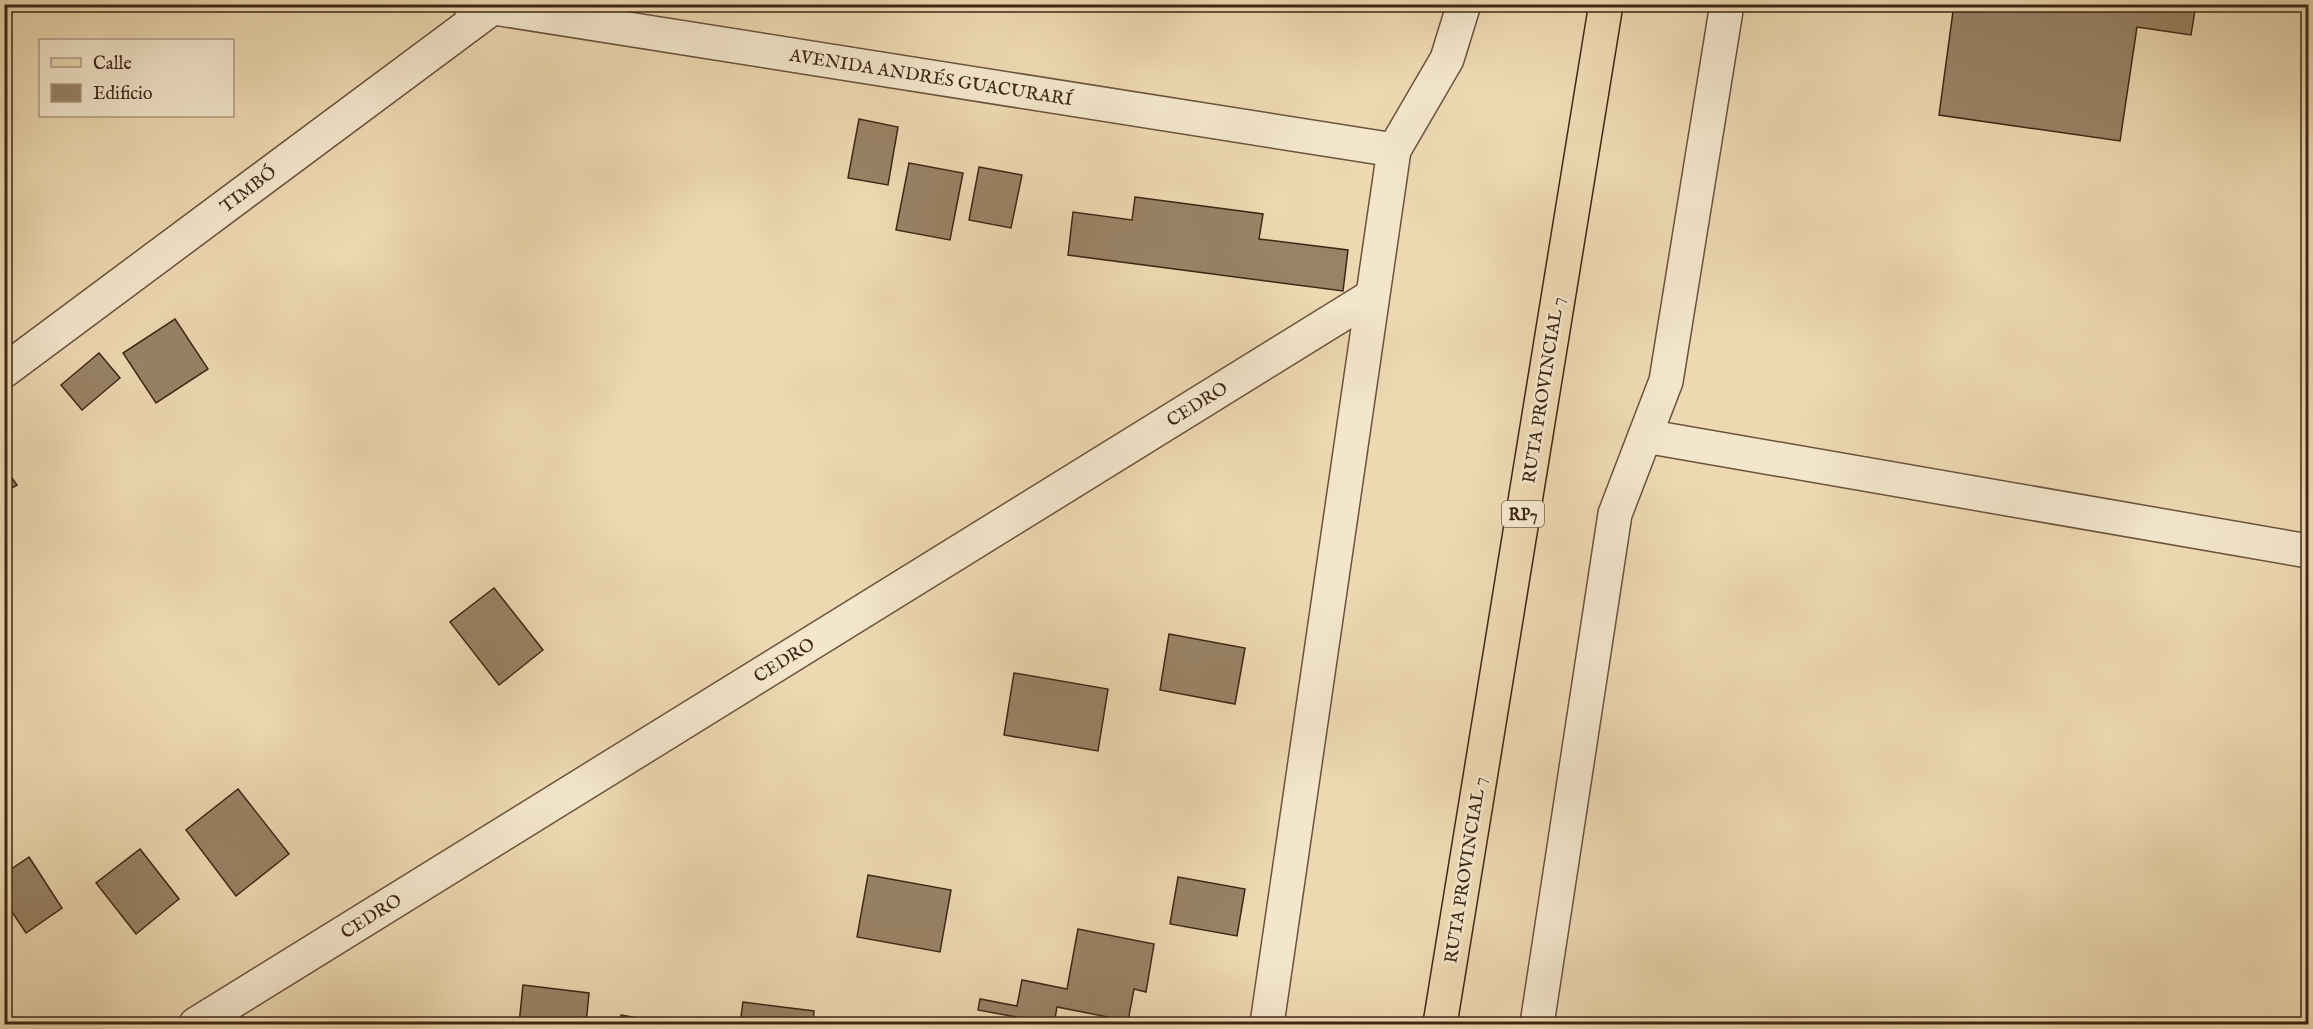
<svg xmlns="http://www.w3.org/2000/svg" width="2313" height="1029" viewBox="0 0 2313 1029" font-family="'IM FELL English',serif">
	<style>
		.building { fill: #998366; stroke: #3f2715; stroke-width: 1.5 }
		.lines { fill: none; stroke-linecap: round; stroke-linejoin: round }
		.minor-casing { stroke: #6a533c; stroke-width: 36 }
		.major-casing { stroke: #3f2715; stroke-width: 36 }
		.minor { stroke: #f3e6cc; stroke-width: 33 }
		.major { stroke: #edd8b1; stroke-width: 33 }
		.labels { text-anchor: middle; stroke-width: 5; stroke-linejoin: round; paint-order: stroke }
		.shield { fill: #f3e6cc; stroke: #75604c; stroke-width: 1.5 }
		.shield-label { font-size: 16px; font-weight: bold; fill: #3f2715 }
		.street-label { font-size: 18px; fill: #3f2715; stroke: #f3e6cc }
	</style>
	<rect width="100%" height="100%" fill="#edd8b1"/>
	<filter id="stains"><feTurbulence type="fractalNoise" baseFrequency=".00333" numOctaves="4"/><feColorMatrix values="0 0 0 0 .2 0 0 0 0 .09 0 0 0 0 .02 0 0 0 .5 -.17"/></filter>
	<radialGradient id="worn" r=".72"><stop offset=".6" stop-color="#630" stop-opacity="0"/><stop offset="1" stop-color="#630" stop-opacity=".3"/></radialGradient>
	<!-- building -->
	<g class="building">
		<path d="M1954,4H2196L2191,35L2137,27L2120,141L1939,115Z"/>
		<path d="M859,119L898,127L888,185L848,178Z"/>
		<path d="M909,163L963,173L950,240L896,230Z"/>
		<path d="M979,167L1022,175L1011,228L969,220Z"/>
		<path d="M1135,197L1263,214L1259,239L1348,250L1343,291L1068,255L1073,212L1132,220Z"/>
		<path d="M175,319L208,369L156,403L123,353Z"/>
		<path d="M99,353L120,378L82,410L61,385Z"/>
		<path d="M4,467L17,485L4,493Z"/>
		<path d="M494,588L543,650L499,685L450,622Z"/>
		<path d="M1169,634L1245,648L1235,704L1160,690Z"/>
		<path d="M1014,673L1108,689L1098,751L1004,735Z"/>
		<path d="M238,789L289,854L236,896L186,830Z"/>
		<path d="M140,849L179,899L136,934L96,883Z"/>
		<path d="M29,857L62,908L26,933L4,900V874Z"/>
		<path d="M868,875L951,890L940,952L857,937Z"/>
		<path d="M1178,877L1245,889L1237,936L1170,924Z"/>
		<path d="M1078,929L1154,944L1146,992L1134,989L1128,1021L1057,1007L1054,1024L978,1010L980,999L1017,1006L1022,980L1067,989Z"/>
		<path d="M523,985L589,993L586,1024H519Z"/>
		<path d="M743,1002L814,1011L813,1024H740Z"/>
		<path d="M621,1015L671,1024H619Z"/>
	</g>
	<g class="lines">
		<!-- minor casing -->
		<g class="minor-casing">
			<g id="minor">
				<path d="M469,4L1394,150"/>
				<path d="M4,371L492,8"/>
				<path d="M1645,436L2308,551"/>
				<path d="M196,1024L1372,296"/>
				<path d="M1267,1024L1394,150L1447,59L1464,4"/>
				<path d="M1537,1024L1615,514L1666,381L1727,4"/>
			</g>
		</g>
		<!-- major casing -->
		<g class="major-casing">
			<path id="major" d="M1440,1024L1606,4"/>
		</g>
		<!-- minor -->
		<use href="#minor" class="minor"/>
		<!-- major -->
		<use href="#major" class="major"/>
	</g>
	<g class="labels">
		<!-- shield labels -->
		<rect class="shield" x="1502" y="501" width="42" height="26" rx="4.5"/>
		<g class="shield-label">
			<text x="1523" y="520">RP7</text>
		</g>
		<!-- street labels -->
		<g class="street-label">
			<text transform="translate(931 77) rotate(9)" y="6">AVENIDA ANDRÉS GUACURARÍ</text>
			<text transform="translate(248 189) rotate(-37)" y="6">TIMBÓ</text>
			<text transform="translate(1543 390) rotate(-81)" y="6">RUTA PROVINCIAL 7</text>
			<text transform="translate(1197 404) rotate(-32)" y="6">CEDRO</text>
			<text transform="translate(784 660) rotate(-32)" y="6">CEDRO</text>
			<text transform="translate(1465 870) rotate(-81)" y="6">RUTA PROVINCIAL 7</text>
			<text transform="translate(371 916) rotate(-32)" y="6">CEDRO</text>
		</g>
	</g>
	<!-- margin -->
	<rect width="2313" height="1029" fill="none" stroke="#edd8b1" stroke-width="24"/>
	<rect x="6" y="6" width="2301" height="1017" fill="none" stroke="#3f2715" stroke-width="3"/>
	<rect x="12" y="12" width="2289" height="1005" fill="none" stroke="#3f2715" stroke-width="1.5"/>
	<!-- legend -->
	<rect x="39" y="39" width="195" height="78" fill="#f3e6cc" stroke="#ab9a83" stroke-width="1.5"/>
	<rect x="51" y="58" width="30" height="9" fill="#edd8b1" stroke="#ab9a83" stroke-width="1.5"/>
	<text x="93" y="69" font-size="18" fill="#3f2715">Calle</text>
	<rect x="51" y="84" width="30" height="18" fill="#998366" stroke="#ab9a83" stroke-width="1.5"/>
	<text x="93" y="99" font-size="18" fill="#3f2715">Edificio</text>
	<rect width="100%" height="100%" filter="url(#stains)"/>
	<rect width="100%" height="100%" fill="url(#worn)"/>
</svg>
